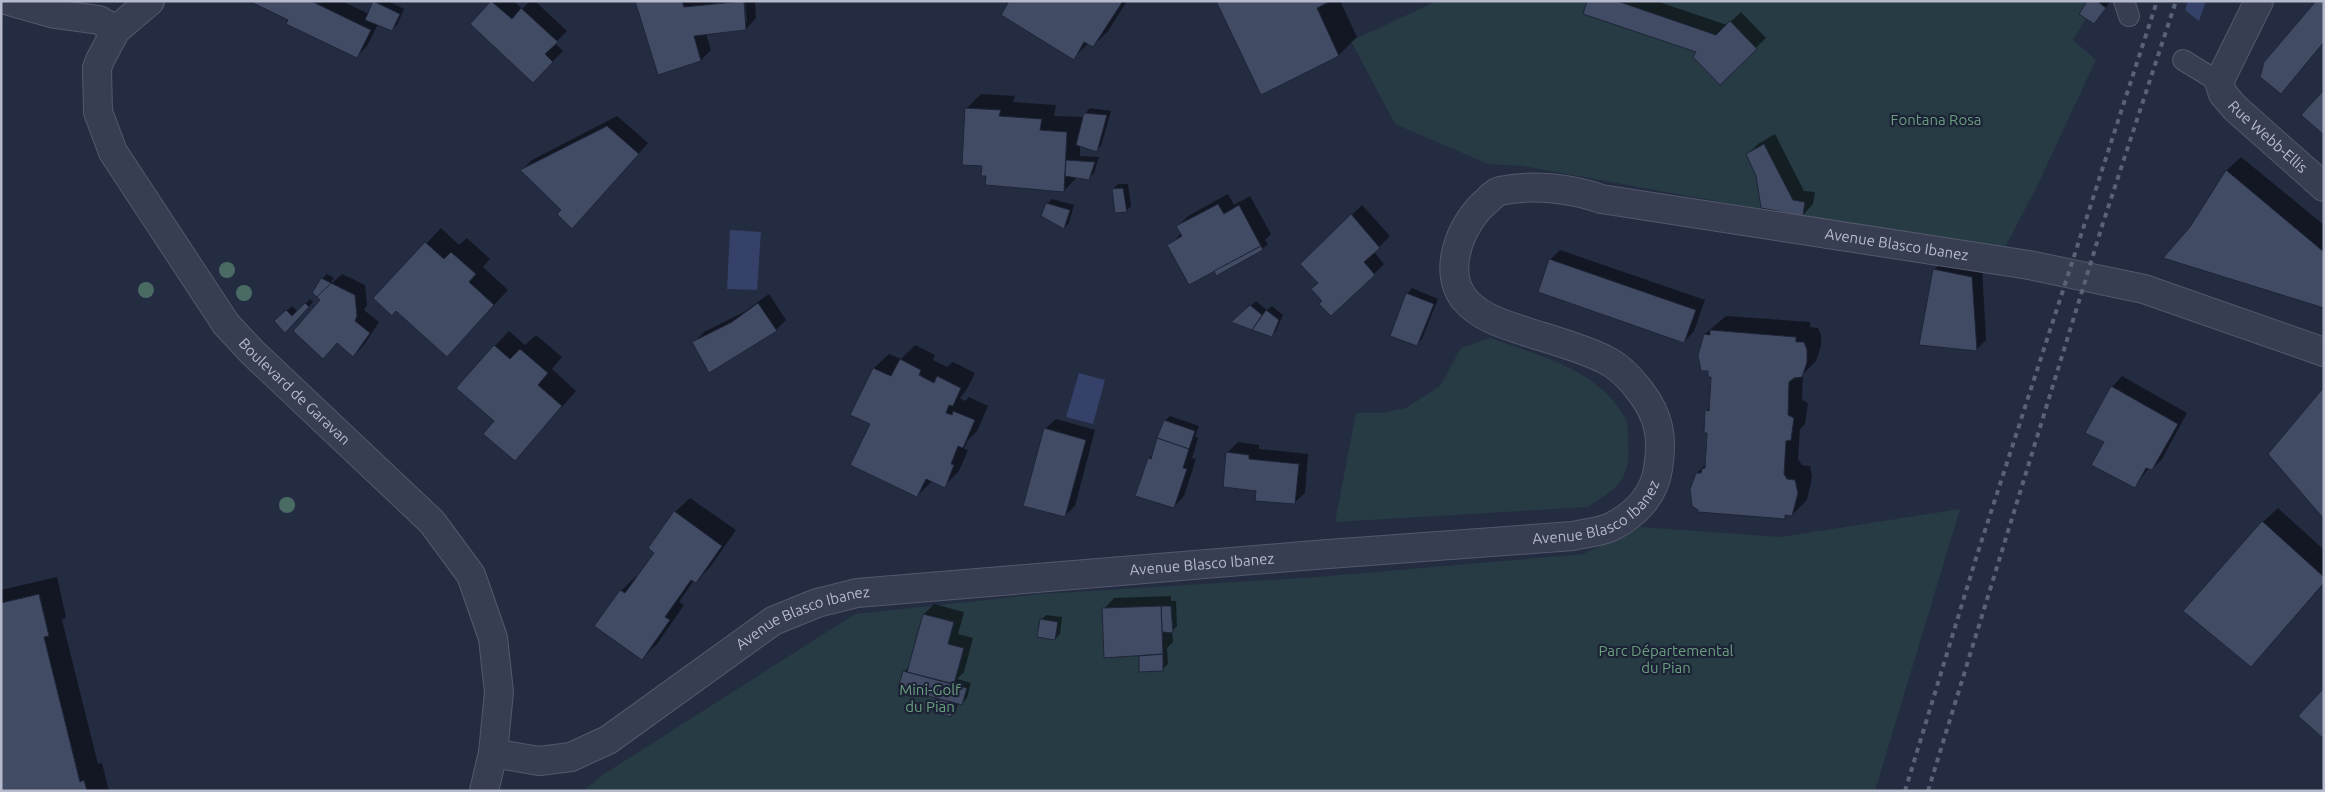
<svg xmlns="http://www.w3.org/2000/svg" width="2325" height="792" viewBox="0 0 2325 792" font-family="Ubuntu,sans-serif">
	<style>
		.green { fill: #263b43 }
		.water { fill: #354168 }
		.shadow { fill: #0007 }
		.building { fill: #424b64; stroke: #1f2538 }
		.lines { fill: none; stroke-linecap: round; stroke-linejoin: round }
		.service-casing { stroke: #53596c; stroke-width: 22 }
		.minor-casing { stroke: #53596c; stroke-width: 30 }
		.tertiary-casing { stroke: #53596c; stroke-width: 30 }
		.service { stroke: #383e51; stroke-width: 20 }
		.minor { stroke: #383e51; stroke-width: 28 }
		.tertiary { stroke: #383e51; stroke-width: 28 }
		.rail { stroke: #5a6278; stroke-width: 4; stroke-dasharray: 5 5; stroke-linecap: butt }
		.tree { fill: #4a6b64 }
		.labels { text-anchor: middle; stroke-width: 4.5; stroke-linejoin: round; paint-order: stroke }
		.park-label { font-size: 15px; fill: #6a9e7f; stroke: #1d2336 }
		.street-label { font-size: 15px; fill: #b5bacc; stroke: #1d2336 }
	</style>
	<rect width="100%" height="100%" fill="#242c42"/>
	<!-- green -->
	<g class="green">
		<path d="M1437,1H2097L2106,8L2094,24L2086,19L2073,40L2096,60L2037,186L2002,253L1523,166L1488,164L1395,124L1351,41Z"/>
		<path d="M1490,338C1539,355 1599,370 1625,418C1629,424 1628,434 1628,441C1631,480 1618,487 1588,507L1335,522L1356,413H1381L1406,408L1440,386L1461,348Z"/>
		<path d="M1960,509L1875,791H583L604,774L855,614L1040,594L1317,577L1583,554L1641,527L1781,537Z"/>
	</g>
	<!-- water -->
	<g class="water">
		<path d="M2188,1H2206L2199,21L2185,10Z"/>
		<path d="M730,230L761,232L757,290L727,289Z"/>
		<path d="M1079,373L1105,380L1093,424L1066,417Z"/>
	</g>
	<!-- shadow -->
	<g class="shadow">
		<path d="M252,1H342L369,14L375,1H388L404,9L397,25L392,30L378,24L367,46L356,57L289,19Z"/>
		<path d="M493,1H514L522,9L530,1H535L567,31L555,43L563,51L533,81L472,24Z"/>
		<path d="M637,1H742L744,22H747L745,1H755L756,18L746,29L706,34L711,50L701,60Z"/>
		<path d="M1011,1H1127L1108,31L1093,46L1089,43L1073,58Z"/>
		<path d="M1218,1H1340L1357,37L1339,55L1262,93Z"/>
		<path d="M1589,1H1656L1727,25L1741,12L1766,38L1720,83L1698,52Z"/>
		<path d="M2088,1L2110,2L2094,22Z"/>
		<path d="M2324,1V43L2280,92Z"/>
		<path d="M981,94L1015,96L1013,102L1056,105L1054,116L1082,117V124L1085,114L1090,108L1111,111L1101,146L1096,151L1080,145V156L1099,157L1094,173L1089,178L1077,177L1064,191L987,174L966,109Z"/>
		<path d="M617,116L648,143L582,217L562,210L522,170L532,160Z"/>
		<path d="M1775,134L1804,191L1815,192L1813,204L1803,215L1757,176L1748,154L1758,144Z"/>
		<path d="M2241,157L2324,225V306L2191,228L2226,171Z"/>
		<path d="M1118,184H1128L1131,206L1126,211L1113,189Z"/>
		<path d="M1228,194L1234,205L1250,196L1271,234L1265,240L1268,244L1262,249L1214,270L1169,245L1182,233L1178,226L1188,216Z"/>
		<path d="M1052,199L1074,205L1069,223L1064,228L1047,204Z"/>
		<path d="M1362,205L1390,236L1374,252L1384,264L1374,274L1319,283L1302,264Z"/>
		<path d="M441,228L459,245L467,238L490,259L483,267L508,290L461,341L375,298Z"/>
		<path d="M1560,250L1705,300L1694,331L1684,342L1550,260Z"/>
		<path d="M1944,260L1982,267L1986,340L1976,350L1934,270Z"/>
		<path d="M327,274L334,278L331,282L332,283L342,274L365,285L367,305L364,310L379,322L364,345L353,356L322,300V279Z"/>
		<path d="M1412,288L1438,299L1422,339L1417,344L1407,294Z"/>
		<path d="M769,294L786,320L776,330L693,343L704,332L744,312Z"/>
		<path d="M310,299L313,302L285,331L276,321L292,306L298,312Z"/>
		<path d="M1256,301L1267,310L1272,306L1283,315L1276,331L1271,336L1234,322Z"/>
		<path d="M1726,316L1810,322V327L1818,328L1821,335V346L1816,361L1803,374L1802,400L1808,403L1805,424L1800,429L1798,459L1802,465L1810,466L1812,477L1807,500L1792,515L1787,514L1784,517L1697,473L1706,464L1708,432L1706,411L1711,406L1712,376L1705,334Z"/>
		<path d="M509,331L525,345L536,335L562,357L552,369L576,391L515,460L496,421L495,346Z"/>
		<path d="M915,345L935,355L933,360L947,367L953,362L975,373L967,389L960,398L965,401L969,397L988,406L977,431L968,440L964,449L968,450L959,471L944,486L932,481L917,496L871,423L852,415L874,368L889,354L901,359Z"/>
		<path d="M2122,376L2187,413L2162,459L2152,469L2149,468L2135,486L2105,442L2112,387Z"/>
		<path d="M1170,416L1199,426L1195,437L1198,438L1192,458L1196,459L1184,496L1174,507L1149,458L1154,453L1165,421Z"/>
		<path d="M1056,419L1095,430L1075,506L1064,516L1045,429Z"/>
		<path d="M1238,442L1259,445V449L1308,454L1305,493L1294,503L1257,489L1227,453Z"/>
		<path d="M690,498L736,530L710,567L696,582L694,580L679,602L684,605L657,644L642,658L621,591L636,576L637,577L655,552L675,512Z"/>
		<path d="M2278,508L2324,550V584L2251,665L2263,522Z"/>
		<path d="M57,577L66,617L62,620L98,764L102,763L109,791H1V590Z"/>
		<path d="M1171,596V601H1176L1177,626L1172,631L1173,642L1167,648L1168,664L1163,669L1140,671V654L1104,609L1114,598Z"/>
		<path d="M934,604L964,612L958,634L973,638L964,672L957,679L971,683L967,698L962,704L958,703L956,711L951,716L935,711L939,698L904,672L909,666L924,614Z"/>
		<path d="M1046,615L1062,617L1060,634L1055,639L1041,620Z"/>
	</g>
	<!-- building -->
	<g class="building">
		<path d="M249,1H311L371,30L357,58L286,24L288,20Z"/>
		<path d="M373,1L400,14L392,31L365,20Z"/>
		<path d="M491,1L512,19L521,8L558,42L545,54L553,62L533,83L470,24Z"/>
		<path d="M635,1H682L684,7L744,1L746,30L694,36L701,61L658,75Z"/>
		<path d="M1009,1H1123L1093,47L1084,42L1074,60L1001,15Z"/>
		<path d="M1216,1H1331L1317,8L1339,56L1261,95Z"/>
		<path d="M1587,1H1617L1716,35L1730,21L1757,49L1720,85L1693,57L1696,52L1583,14Z"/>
		<path d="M2087,1H2097L2106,8L2094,24L2079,14Z"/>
		<path d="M2316,1H2324V42L2281,94L2260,77L2264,62Z"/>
		<path d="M2323,91H2324V135L2301,115Z"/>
		<path d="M965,108L1001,110L999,116L1042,119L1040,130L1067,132L1064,192L985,185L986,176H981L982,166L962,165Z"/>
		<path d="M1084,113L1107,115L1097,152L1076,145Z"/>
		<path d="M607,126L639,154L572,229L557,214L561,210L520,170Z"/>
		<path d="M1764,144L1793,200L1805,202L1803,216L1761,208L1756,176L1746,154Z"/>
		<path d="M1066,160L1095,162L1089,180L1065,176Z"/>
		<path d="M2226,170L2324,252V308L2163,258L2190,227Z"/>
		<path d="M1123,188L1127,212L1115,213L1112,189Z"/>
		<path d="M1046,203L1070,210L1064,229L1041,216Z"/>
		<path d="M1218,204L1224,214L1239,205L1261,246L1189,285L1167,245L1182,236L1176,226Z"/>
		<path d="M1351,214L1380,248L1364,262L1375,275L1331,316L1319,304L1322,301L1311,289L1318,283L1300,264Z"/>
		<path d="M425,242L444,259L451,252L476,274L469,282L494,305L447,357L396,311L392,316L373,298Z"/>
		<path d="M1261,246L1263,250L1216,276L1214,271Z"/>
		<path d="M1549,259L1696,310L1684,343L1538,292Z"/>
		<path d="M1933,269L1972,277L1977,351L1919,345Z"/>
		<path d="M321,278L331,283L317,297L312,293Z"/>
		<path d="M331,283L355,295L357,316L355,321L370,333L353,357L337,343L323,359L293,331L320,300L317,297Z"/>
		<path d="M1406,293L1434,304L1417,346L1390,336Z"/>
		<path d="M305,303L309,307L285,333L274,321L286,310L292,316Z"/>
		<path d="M758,303L777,331L709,373L692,342L732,322Z"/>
		<path d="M1250,305L1262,315L1252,330L1231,322Z"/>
		<path d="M1266,310L1279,320L1272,337L1252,330Z"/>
		<path d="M1710,330L1796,337V342H1804L1807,350V362L1802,377L1794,378L1789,382L1788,415L1794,418L1791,440L1786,441L1784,474L1787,479L1795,480L1798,493L1792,516L1785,515V519L1698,512V510L1692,506L1690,489L1696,473H1701L1702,469L1705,468L1707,433H1704L1705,410L1709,411L1711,377H1708V371H1701L1698,355L1704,334L1710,335Z"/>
		<path d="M494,345L510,359L520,349L548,373L538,385L562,406L515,461L483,434L494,421L456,388Z"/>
		<path d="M900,359L921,370L919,375L934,383L937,376L961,388L953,406L949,405L946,413L952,415L953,411L975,420L963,448L958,446L951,464L954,465L945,488L926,479L917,497L850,465L870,424L850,415L873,368L891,376Z"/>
		<path d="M2111,386L2178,424L2152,470L2146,468L2135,488L2091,465L2104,442L2085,433Z"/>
		<path d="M2324,387V519L2268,454Z"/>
		<path d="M1164,420L1195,431L1189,449L1157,438Z"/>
		<path d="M1044,428L1086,440L1065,517L1023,506Z"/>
		<path d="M1157,438L1189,449L1183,468L1187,469L1174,508L1135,496L1148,458L1151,459Z"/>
		<path d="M1226,452L1249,455V459L1299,464L1295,504L1255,501L1256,491L1223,487Z"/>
		<path d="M674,511L722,546L696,583L691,580L665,617L670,620L642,660L594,626L620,590L625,593L654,553L648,548Z"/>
		<path d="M2262,521L2324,577V583L2251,667L2183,611Z"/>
		<path d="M39,594L49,636L44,637L80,782L84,780L87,791H1V603Z"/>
		<path d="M1161,606H1171L1173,633L1162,632Z"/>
		<path d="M1161,606L1163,654L1104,658L1102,608Z"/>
		<path d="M923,614L954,622L948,644L964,648L954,684L907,672Z"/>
		<path d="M1040,619L1058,622L1055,640L1037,637Z"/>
		<path d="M1163,654V671L1139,672V656Z"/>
		<path d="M903,671L967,688L962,705L898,688Z"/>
		<path d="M2324,688V739L2298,716Z"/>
		<path d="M937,699L955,703L951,717L933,712Z"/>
	</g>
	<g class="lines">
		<!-- service casing -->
		<g class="service-casing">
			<g id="service">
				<path d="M2124,1L2129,16"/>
				<path d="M2183,60L2219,82"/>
			</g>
		</g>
		<!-- minor casing -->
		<g class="minor-casing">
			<g id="minor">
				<path d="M9,1L55,14L99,20L116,30"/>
				<path id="s1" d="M2259,1L2219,82L2223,94L2235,108L2324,187"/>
				<path id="s2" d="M493,753L539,761L571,757L608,740L773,621L817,603L857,593L1315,555L1573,536C1585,533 1602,532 1613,526C1636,514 1654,495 1658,469C1663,438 1660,417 1640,391C1631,379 1619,366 1604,359C1580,347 1545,338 1518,329C1500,323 1482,317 1468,303C1439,275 1461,221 1488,200C1491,197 1495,192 1500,191C1531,184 1571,188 1601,199L2029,265L2144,289L2324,352"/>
			</g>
		</g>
		<!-- tertiary casing -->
		<g class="tertiary-casing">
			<g id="tertiary">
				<path id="s3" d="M150,1L116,30L100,60L97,68L98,112L113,152L226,324L252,352L432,522L471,575L493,638L499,692L493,753L484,791"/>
			</g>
		</g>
		<!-- service -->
		<use href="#service" class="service"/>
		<!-- minor -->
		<use href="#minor" class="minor"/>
		<!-- tertiary -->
		<use href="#tertiary" class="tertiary"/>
		<!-- rail -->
		<g class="rail">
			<path d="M1905,791L1977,555L2157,1"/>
			<path d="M1928,791L2103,223L2176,1"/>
		</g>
	</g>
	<!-- trees -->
	<g class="tree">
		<circle cx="227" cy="270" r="8"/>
		<circle cx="146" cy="290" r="8"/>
		<circle cx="244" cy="293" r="8"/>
		<circle cx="287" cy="505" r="8"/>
	</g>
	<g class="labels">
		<!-- park labels -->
		<g class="park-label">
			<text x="1936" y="125">Fontana Rosa</text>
			<text x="1666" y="656">Parc Départemental<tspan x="1666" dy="17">du Pian</tspan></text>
			<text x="930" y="695">Mini-Golf<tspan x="930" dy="17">du Pian</tspan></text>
		</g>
		<!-- street labels -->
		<g class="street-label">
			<text dy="5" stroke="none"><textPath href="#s1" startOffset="165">Rue Webb-Ellis</textPath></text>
			<text dy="5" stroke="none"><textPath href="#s2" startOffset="2060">Avenue Blasco Ibanez</textPath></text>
			<text dy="5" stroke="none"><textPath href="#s3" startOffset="476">Boulevard de Garavan</textPath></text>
			<text dy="5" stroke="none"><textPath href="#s2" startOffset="1162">Avenue Blasco Ibanez</textPath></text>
			<text dy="5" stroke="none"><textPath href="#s2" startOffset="758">Avenue Blasco Ibanez</textPath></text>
			<text dy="5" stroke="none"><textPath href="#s2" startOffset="352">Avenue Blasco Ibanez</textPath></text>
		</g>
	</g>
	<!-- border -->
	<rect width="2325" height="792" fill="none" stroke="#b5bacc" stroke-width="5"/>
</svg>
